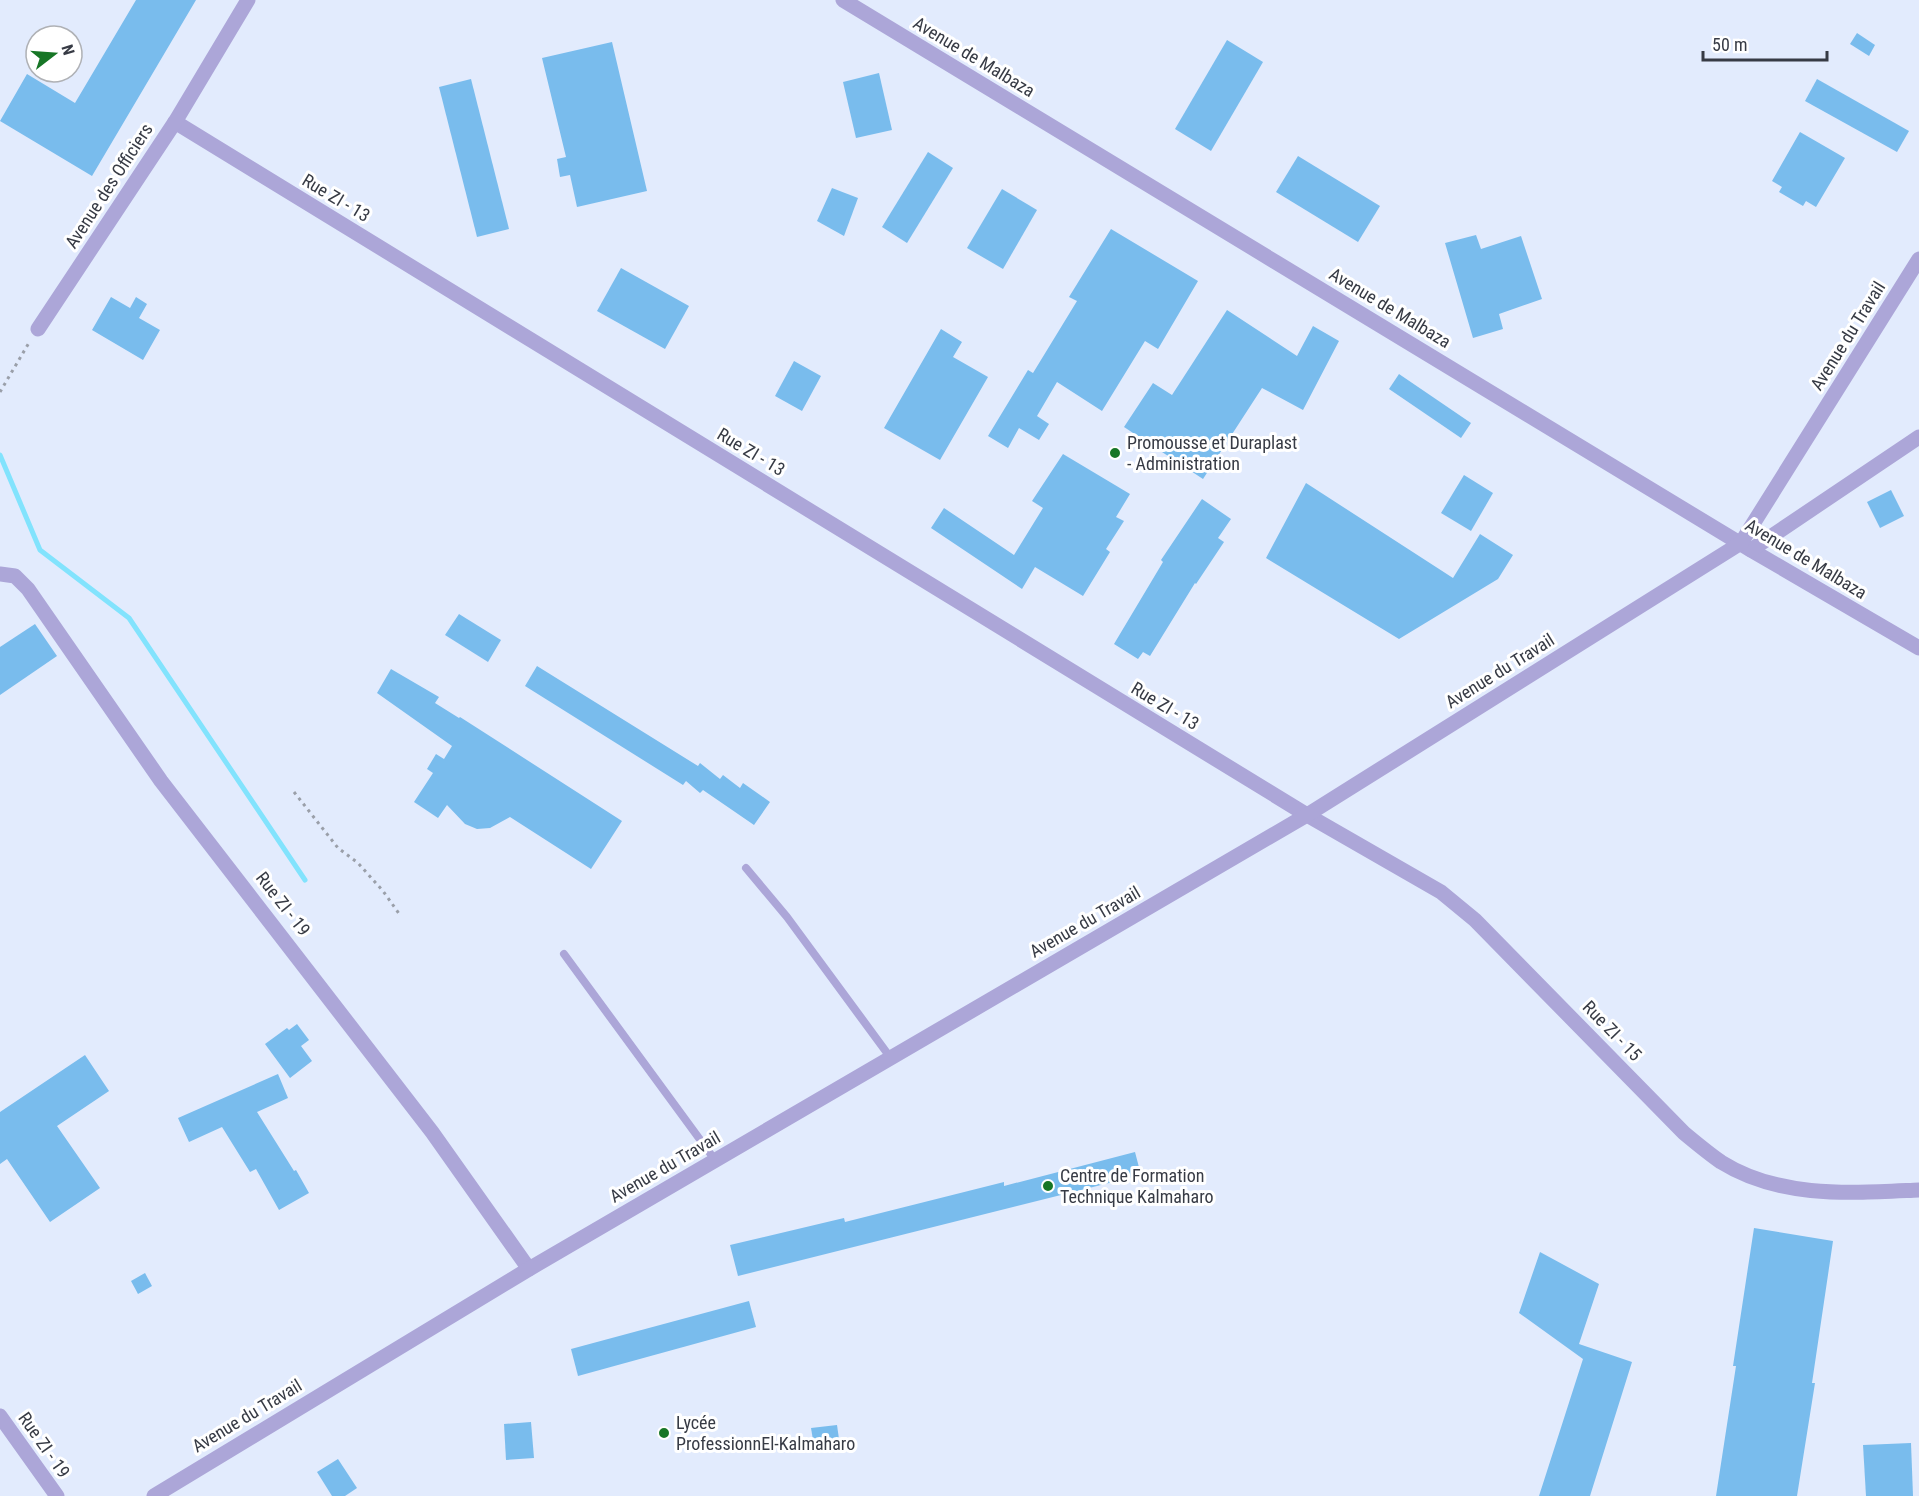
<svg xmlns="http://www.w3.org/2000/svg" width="1919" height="1496" viewBox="0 0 1919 1496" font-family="'Roboto Condensed',sans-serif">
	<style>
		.built { fill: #e2ebfd; fill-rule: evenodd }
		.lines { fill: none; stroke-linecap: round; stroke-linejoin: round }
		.stream { stroke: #82e3fd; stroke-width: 5 }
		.building { fill: #79bced }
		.path { stroke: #9a9fa9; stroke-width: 3; stroke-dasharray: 3 4.5; stroke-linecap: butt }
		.lane { stroke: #aca6d8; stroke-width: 8 }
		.street { stroke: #aca6d8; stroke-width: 15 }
		.poi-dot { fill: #177626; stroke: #fff; stroke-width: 2 }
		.labels { text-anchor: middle; stroke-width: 6; stroke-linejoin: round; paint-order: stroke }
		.street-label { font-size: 18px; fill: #373b45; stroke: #fff }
		.poi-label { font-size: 18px; fill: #373b45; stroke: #fff; text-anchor: start }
	</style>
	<rect width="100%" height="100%" fill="#edf2fc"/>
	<!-- built -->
	<path class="built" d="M0,0H1919V1496H0ZM36,36H72V72H36Z"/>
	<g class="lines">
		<!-- stream -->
		<path class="stream" d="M0,455L40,550L129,618L305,880"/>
	</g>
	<!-- building -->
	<g class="building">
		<path d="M136,0H196L92,176L0,121L27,74L75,103Z"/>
		<path d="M1857,33L1875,45L1869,56L1850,44Z"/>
		<path d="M1227,40L1263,62L1211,151L1175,129Z"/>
		<path d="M612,42L647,191L577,207L570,175L560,177L557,159L566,157L542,58Z"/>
		<path d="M879,73L892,130L856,138L843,82Z"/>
		<path d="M471,79L509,229L477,237L439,87Z"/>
		<path d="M1817,79L1909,131L1897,152L1805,101Z"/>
		<path d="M1800,132L1845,158L1816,207L1806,201L1803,206L1779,192L1782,187L1772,181Z"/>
		<path d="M928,152L953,168L907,243L882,227Z"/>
		<path d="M1298,156L1380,206L1358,242L1276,192Z"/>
		<path d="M832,188L858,198L844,236L817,221Z"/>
		<path d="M1002,189L1037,210L1003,269L967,248Z"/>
		<path d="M1111,229L1198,281L1158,349L1145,341L1102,411L1057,382L1037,416L1049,424L1039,440L1019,428L1008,448L988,436L1028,370L1033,373L1077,301L1069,297Z"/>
		<path d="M1476,235L1481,249L1521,236L1542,299L1499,314L1503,329L1473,338L1445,243Z"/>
		<path d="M621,268L689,306L665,349L597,311Z"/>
		<path d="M111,297L130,308L136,297L147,304L139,318L160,330L143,360L92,330Z"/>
		<path d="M1227,310L1297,356L1313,326L1339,341L1303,410L1262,388L1203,479L1124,427L1153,383L1172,395Z"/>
		<path d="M941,329L962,342L953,357L988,377L940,460L884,428Z"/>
		<path d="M794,361L821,376L802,411L775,396Z"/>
		<path d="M1399,374L1471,423L1461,438L1389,389Z"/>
		<path d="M1063,454L1130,494L1116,517L1124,521L1106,549L1110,552L1083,596L1035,567L1022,589L931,528L944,508L1014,555L1043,508L1032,501Z"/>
		<path d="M1464,475L1493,493L1471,531L1441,513Z"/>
		<path d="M1306,483L1453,578L1480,534L1513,555L1498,579L1399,639L1266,558Z"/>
		<path d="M1891,490L1904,516L1880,528L1867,502Z"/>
		<path d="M1202,499L1231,519L1218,538L1224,542L1196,584L1195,583L1150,656L1143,652L1138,659L1114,644L1163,562L1161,560Z"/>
		<path d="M459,614L501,640L488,662L445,635Z"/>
		<path d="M35,624L57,656L0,695V647Z"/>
		<path d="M537,666L698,766L700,763L720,779L723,775L740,788L743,783L770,802L754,825L703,790L700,793L686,781L683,785L525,686Z"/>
		<path d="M391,669L439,697L435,703L459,718L460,717L622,821L591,869L510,817L490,828L477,829L465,824L447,805L438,818L414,802L433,773L427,769L436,754L444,759L452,746L377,693Z"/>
		<path d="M297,1024L309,1040L301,1046L312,1061L290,1078L265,1044L287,1028L289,1030Z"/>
		<path d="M85,1055L109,1091L57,1126L100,1188L50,1222L7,1159L0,1164V1112Z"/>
		<path d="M278,1074L288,1098L257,1112L294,1171L296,1170L309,1193L279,1210L256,1169L250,1172L222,1127L189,1142L178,1118Z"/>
		<path d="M1135,1152L1141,1175L738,1276L730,1245L844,1218L845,1222L1004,1182V1186Z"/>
		<path d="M1754,1228L1833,1241L1812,1383H1815L1797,1496H1716L1736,1366H1733Z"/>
		<path d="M1540,1252L1599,1284L1579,1344L1632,1362L1590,1496H1539L1583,1359L1519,1313Z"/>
		<path d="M145,1273L152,1286L138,1294L131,1281Z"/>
		<path d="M749,1301L756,1327L578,1376L571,1349Z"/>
		<path d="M531,1422L534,1458L506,1460L504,1424Z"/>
		<path d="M837,1425L840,1446H814L811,1428Z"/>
		<path d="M1911,1443L1913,1496H1866L1863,1445Z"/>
		<path d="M338,1459L357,1488L345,1496H332L317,1472Z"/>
	</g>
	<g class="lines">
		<!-- path -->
		<g class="path">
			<path d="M0,392L30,341"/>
			<path d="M294,792L338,848L358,863L383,891L400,915"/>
		</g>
		<!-- lane -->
		<g class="lane">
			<path d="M746,868L787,917L890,1057"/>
			<path d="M564,954L715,1160"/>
		</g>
		<!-- street -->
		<g class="street">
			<path d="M843,0L1751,550L1919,648"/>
			<path d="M175,122L1307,815L1441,892L1475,920L1684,1133C1696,1143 1708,1153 1721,1162C1780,1199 1852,1193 1919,1190"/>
			<path d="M38,329L175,122L248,0"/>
			<path d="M1751,550L1919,437"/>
			<path d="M0,574L15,576L28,589L161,781L432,1132L529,1269"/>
			<path d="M0,1416L57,1496"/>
			<path d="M154,1496L529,1269L1307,815L1741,543L1919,259"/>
		</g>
	</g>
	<!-- markers -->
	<g class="poi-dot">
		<circle cx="1115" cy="453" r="6"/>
		<circle cx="1048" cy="1186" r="6"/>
		<circle cx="664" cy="1433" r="6"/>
	</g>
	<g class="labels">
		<!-- street labels -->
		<g class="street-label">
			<text transform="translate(974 57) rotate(31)" y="6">Avenue de Malbaza</text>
			<text transform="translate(109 186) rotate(-57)" y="6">Avenue des Officiers</text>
			<text transform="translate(336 198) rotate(31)" y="6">Rue ZI - 13</text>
			<text transform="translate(1390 308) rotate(31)" y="6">Avenue de Malbaza</text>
			<text transform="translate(1848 336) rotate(-58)" y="6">Avenue du Travail</text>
			<text transform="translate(751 452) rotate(31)" y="6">Rue ZI - 13</text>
			<text transform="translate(1806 559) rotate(31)" y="6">Avenue de Malbaza</text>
			<text transform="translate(1500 671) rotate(-32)" y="6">Avenue du Travail</text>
			<text transform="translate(1165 706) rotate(31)" y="6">Rue ZI - 13</text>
			<text transform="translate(283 904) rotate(52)" y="6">Rue ZI - 19</text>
			<text transform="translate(1085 922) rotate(-30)" y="6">Avenue du Travail</text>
			<text transform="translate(1612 1031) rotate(46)" y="6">Rue ZI - 15</text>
			<text transform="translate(665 1167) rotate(-30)" y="6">Avenue du Travail</text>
			<text transform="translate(247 1416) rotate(-31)" y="6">Avenue du Travail</text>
			<text transform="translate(44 1445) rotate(55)" y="6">Rue ZI - 19</text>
		</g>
		<!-- poi labels -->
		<g class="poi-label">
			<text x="1127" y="449">Promousse et Duraplast<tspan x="1127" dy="21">- Administration</tspan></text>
			<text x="1060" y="1182">Centre de Formation<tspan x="1060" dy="21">Technique Kalmaharo</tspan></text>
			<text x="676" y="1429">Lycée<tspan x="676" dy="21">ProfessionnEl-Kalmaharo</tspan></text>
		</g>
	</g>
	<!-- north arrow -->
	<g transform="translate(54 54) rotate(73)"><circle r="28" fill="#ffffff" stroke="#afb1b5" stroke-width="1.5"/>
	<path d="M0-4.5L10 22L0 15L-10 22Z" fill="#177626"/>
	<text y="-9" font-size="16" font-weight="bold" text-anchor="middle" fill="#373b45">N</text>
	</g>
	<!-- scale -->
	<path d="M1703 51v9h124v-9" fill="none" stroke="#373b45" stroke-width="3"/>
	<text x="1712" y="51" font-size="18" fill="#373b45" stroke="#ffffff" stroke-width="4.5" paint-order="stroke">50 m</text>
</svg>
